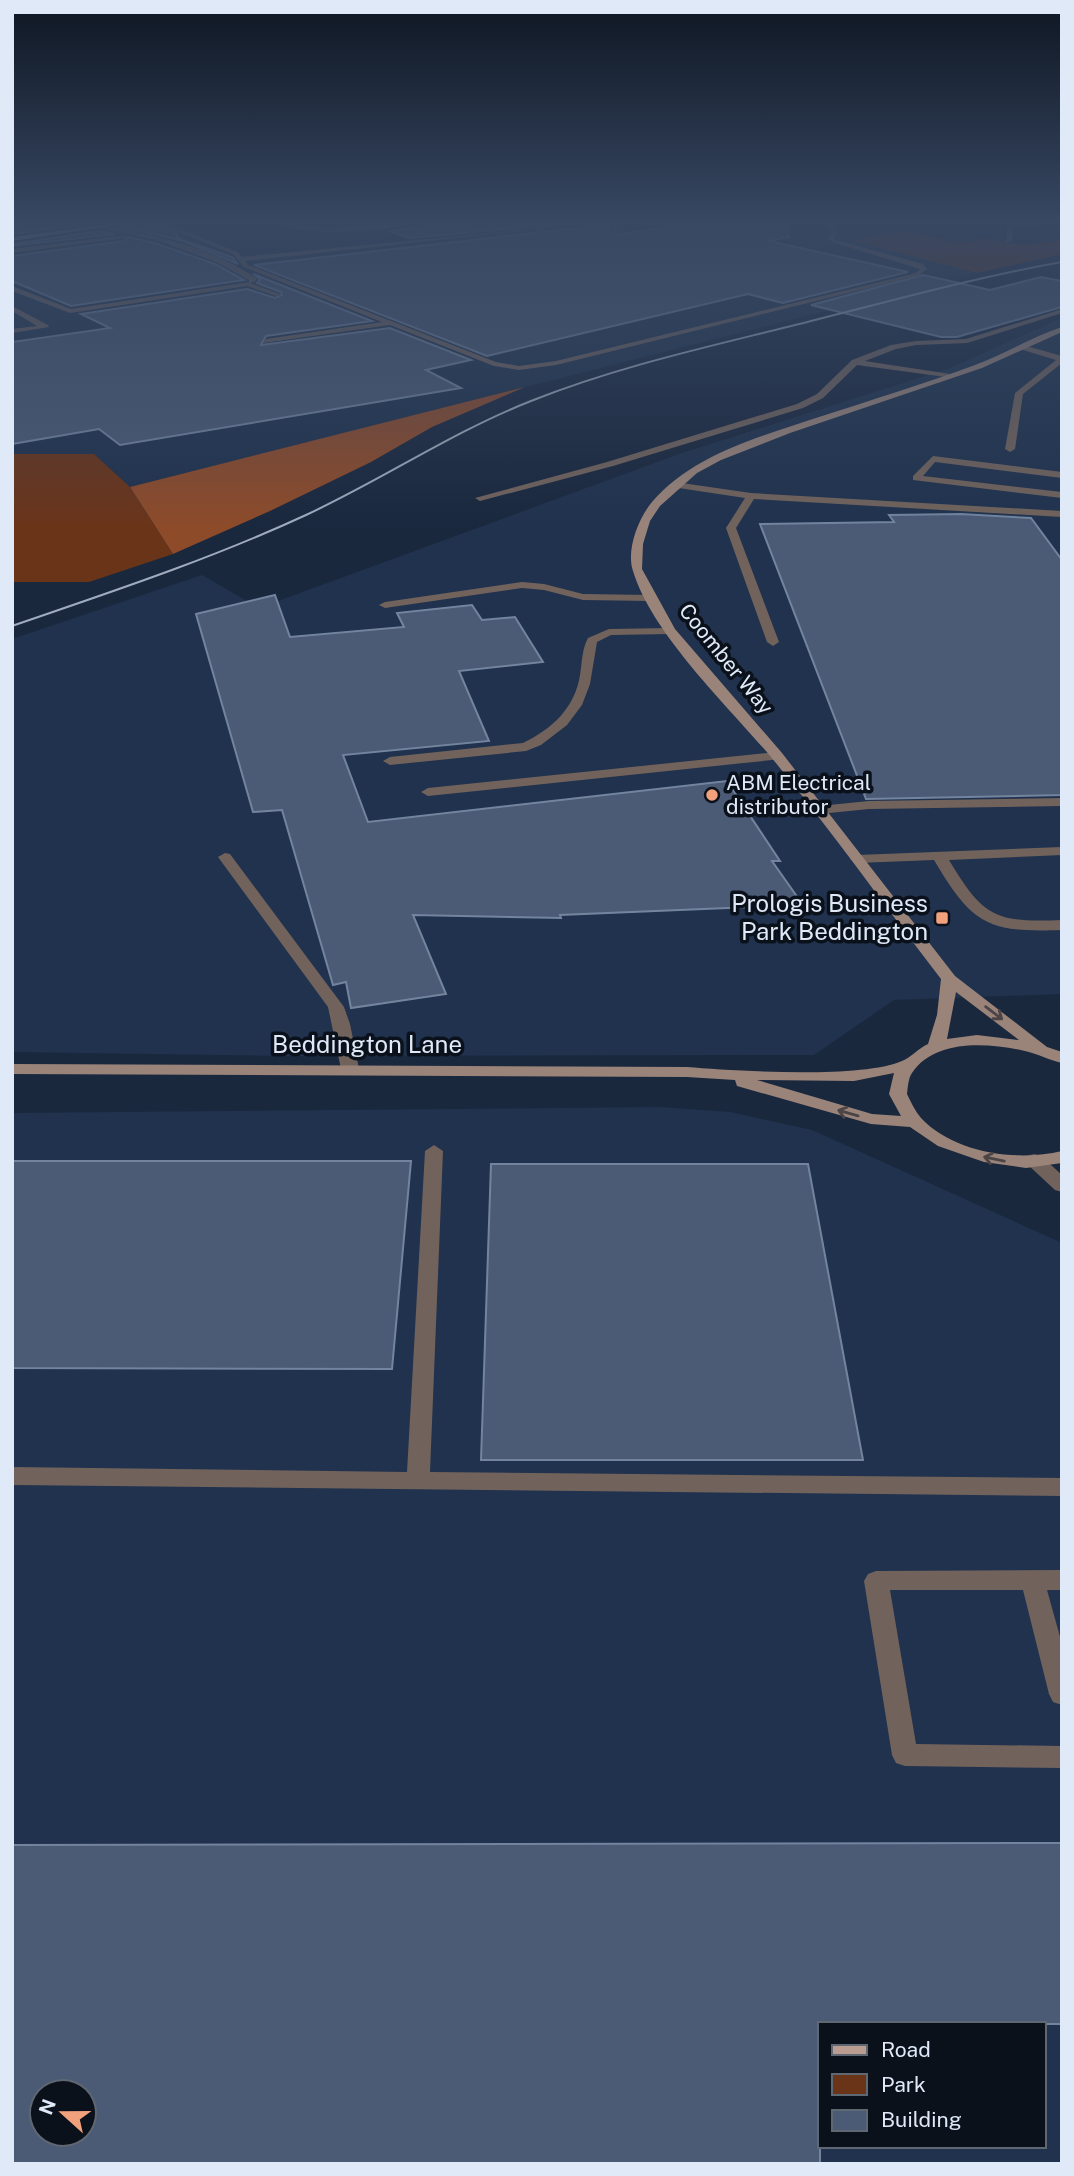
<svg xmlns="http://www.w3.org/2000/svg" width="1074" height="2176" viewBox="0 0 1074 2176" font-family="'Public Sans',sans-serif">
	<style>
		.built { fill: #20324d; fill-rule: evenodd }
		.green { fill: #6a3419 }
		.forest { fill: #8d4b2a }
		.building { fill: #4b5b75; stroke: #73849f; stroke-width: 2; fill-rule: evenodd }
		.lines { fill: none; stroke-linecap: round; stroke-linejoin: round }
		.lane { fill: #71635c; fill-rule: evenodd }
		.street { fill: #71635c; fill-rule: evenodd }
		.secondary { fill: #9a847a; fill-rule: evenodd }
		.primary { fill: #ba9d90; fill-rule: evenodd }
		.tram { stroke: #a0acbd; stroke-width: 2 }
		.oneway { stroke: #4b4546 }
		.poi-dot { fill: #f1a17c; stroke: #0a111b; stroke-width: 2.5 }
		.labels { text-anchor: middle; stroke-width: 7; stroke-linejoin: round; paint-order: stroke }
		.far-street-label { font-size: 21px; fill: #dfe9f8; stroke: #0a111b }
		.far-poi-label { font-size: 21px; fill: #dfe9f8; stroke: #0a111b; text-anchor: start }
		.poi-label { font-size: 24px; fill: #dfe9f8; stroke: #0a111b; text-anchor: end }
		.street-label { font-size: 24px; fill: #dfe9f8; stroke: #0a111b }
	</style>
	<rect width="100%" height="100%" fill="#1a283e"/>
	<!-- built -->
	<g class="built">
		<path d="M171,222L251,253L267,254L584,222H876L906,230L851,240L977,273L130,487L94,454H12V243Z"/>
		<path d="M1062,318V994L894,1000L814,1055L283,1056L12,1052V639L202,575L259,608L679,454L950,368Z"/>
		<path d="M659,1107L730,1112L812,1130L1062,1243V2164H12V1113ZM820,2024H1044V2146H820ZM42,2092H84V2134H42Z"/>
	</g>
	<!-- green -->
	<g class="green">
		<path d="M906,230L959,243L984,238L1024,245L1062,239V254L977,273L849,240Z"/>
		<path d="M12,454H94L130,487L173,554L89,582H12Z"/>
	</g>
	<!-- forest -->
	<path class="forest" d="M525,387L432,427L371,462L270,511L173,554L130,487Z"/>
	<!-- building -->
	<g class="building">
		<path d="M12,222H103L12,234Z"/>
		<path d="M141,222H151L177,234V238L232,257L238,264L183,241L124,227Z"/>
		<path d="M457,222H578L409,238L390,231Z"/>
		<path d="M608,222H615L616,235L701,222H787L789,237L769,241L908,272L783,303L748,294L487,356L254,265L605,225Z"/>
		<path d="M99,231L114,234L12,246V244Z"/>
		<path d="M128,237L155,243L215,264L244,280L71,306L12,281V256L124,241Z"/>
		<path d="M253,274L372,321L266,336L261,345L390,328L471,360L426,370L461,388L120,445L99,429L12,444V342L110,328L81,314L247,289L275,298L282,295L281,292L257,283L260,279Z"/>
		<path d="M923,275L990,290L1041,277L1062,281V307L957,337H941L811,305Z"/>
		<path d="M961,514L1031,518L1062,560V795L866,799L760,524L894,522L889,515Z"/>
		<path d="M275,595L290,637L404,627L397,613L472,605L482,620L515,617L543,662L459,671L489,741L343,755L368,822L727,781L780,861H772L803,905L560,915L561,918L413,915L446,994L351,1008L346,982L333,985L282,810L253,812L196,614Z"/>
		<path d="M12,1161H411L392,1369L12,1368Z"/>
		<path d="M491,1164H808L863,1460H481Z"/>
		<path d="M1062,1843V2024H820V2164H12V1845ZM42,2092H84V2134H42Z"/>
	</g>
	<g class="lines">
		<!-- lane -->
		<g class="lane">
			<path d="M154,222H162L237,252L242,257L605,222L245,261L248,265L496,362L519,366L556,361L916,273L920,269L832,242L828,238L832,232L825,222H831L838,232L834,238L836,240L923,264L927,269L918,276L556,365L519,370L494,366L390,325L263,343L266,339L382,322L244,267L233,254Z"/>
			<path d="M101,225C153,235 213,247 257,279L254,282L250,283L280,294L276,296L247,286L70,313L12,291V286L71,309L249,282V280L216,262L156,240L99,228Z"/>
			<path d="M1007,227L1012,228L1013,240L1007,243L1004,241L1007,239Z"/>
			<path d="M126,235L124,238L12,253V249Z"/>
			<path d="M12,306L48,325L49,327L12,333V329L37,326L12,311Z"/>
			<path d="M1062,309V313L967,343L916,345L896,349L865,361L950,374L953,378L857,365L823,398L803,408L613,466L480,501L475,498L607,462L797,404L817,394L852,360L891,345L916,341L966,339Z"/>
			<path d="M1023,345L1062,356V363L1023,394L1015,449L1010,452L1005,449L1015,393L1056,360L1020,349Z"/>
			<path d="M933,456L1062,472V478L935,462L923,476L1062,492V498L913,480V476Z"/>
			<path d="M675,482L751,493L1062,511V517L754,499L736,528L779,642L773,646L767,642L726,528L745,498L672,487V483Z"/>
			<path d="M522,582L544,584L583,594L650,595L656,598L650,601L583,600L544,590L522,588L385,608L379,605L385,602Z"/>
			<path d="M609,629L670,628L676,631L670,634L611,635L597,642L590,684L582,705L567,725L541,745L526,751L390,765L383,761L390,757L523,743C552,729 575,708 580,675C582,662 582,649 588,638Z"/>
			<path d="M777,752L782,753V759L428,796L421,792L428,788Z"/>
			<path d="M1062,798V806L869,809L819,814L812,810L819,806L869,801Z"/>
			<path d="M1062,847V855L949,860C983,917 995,923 1062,920V930C987,933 972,924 934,860L857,863L850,859L857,855Z"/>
			<path d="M225,853L230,854L344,1007L350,1024L359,1069L356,1073H344L341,1069L328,1007L218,857Z"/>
			<path d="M434,1145L443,1151L430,1472L1062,1478V1496L12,1485V1467L407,1472L425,1151Z"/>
			<path d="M1034,1154L1041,1156L1062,1175V1192L1055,1190L1027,1164L1025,1160L1027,1156Z"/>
			<path d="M1062,1570V1590H1047L1062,1644V1705L1053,1702L1049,1694L1023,1590H890L916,1744L1062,1746V1768L905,1766L896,1763L892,1755L864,1581L868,1574L876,1571Z"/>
		</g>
		<!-- street -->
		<g class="street">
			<path d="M276,222L327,228L412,222C385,234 303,236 276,222Z"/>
			<path d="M987,222H1035L1036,223L1033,225Z"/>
		</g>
		<!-- secondary -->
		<path class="secondary" d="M1062,327V332L982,368L790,433L721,460L697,473L660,506L650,521L643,544L642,569L675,629L782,753L955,976L1047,1047L1062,1052V1063C1049,1060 1038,1054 1025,1051C990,1043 935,1038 912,1073C908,1079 908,1087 907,1094C911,1102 915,1111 921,1118C954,1153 1016,1162 1062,1151V1163L1026,1168L984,1162L938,1146L910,1127L871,1124L737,1086L735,1080L687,1077L12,1074V1064L687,1067C735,1071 861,1079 902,1061C909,1059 919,1048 928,1044L937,1015L941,979C884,905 830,829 771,757C728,706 652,634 633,571C626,550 638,519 652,502C693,454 762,436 819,417C871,400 924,384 975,365C1004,354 1032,337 1062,327ZM956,992L1019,1040L977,1035L947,1039ZM894,1073L889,1094L901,1116L872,1114L757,1080L854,1081Z"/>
		<!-- primary -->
		<path class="primary" d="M122,222H138L12,241V237Z"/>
		<!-- tram -->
		<path class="tram" d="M12,626C111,592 211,559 306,515C382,480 452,432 531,401C621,365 717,345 811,321C895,300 977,277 1062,262"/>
	</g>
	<!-- one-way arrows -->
	<defs><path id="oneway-shaft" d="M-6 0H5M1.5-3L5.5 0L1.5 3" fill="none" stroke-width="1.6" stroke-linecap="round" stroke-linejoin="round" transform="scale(1.75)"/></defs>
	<g class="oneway">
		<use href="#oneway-shaft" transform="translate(994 1013) rotate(37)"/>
		<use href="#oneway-shaft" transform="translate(848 1113) rotate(-164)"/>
		<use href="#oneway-shaft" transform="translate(994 1159) rotate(-168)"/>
	</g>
	<!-- sky -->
	<linearGradient id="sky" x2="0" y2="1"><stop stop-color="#0e1622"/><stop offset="0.42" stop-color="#384863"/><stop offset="1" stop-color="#384863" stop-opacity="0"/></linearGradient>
	<rect width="1074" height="527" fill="url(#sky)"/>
	<!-- markers -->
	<g class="poi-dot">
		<circle cx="712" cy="795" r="7"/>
		<rect x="935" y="911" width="14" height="14" rx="3.5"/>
	</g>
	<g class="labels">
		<!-- far-street labels -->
		<g class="far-street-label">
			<text transform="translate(726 659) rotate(51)" y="7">Coomber Way</text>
		</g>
		<!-- far-poi labels -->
		<g class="far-poi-label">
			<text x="726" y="790">ABM Electrical<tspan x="726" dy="24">distributor</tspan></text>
		</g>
		<!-- poi labels -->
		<g class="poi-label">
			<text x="928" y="912">Prologis Business<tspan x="928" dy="28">Park Beddington</tspan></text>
		</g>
		<!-- street labels -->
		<g class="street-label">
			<text x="367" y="1053">Beddington Lane</text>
		</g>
	</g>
	<!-- border -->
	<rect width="1074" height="2176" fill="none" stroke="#dfe9f8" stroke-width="28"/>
	<!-- legend -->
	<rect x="818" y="2022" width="228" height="126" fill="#0a111b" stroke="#5f6773" stroke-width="2"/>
	<rect x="832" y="2045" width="35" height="10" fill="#ba9d90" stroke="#5f6773" stroke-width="2"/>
	<text x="881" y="2057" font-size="21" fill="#dfe9f8">Road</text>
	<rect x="832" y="2074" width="35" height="21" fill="#6a3419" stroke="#5f6773" stroke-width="2"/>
	<text x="881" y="2092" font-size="21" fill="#dfe9f8">Park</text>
	<rect x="832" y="2110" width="35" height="21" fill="#4b5b75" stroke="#5f6773" stroke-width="2"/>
	<text x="881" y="2127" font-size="21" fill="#dfe9f8">Building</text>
	<!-- north arrow -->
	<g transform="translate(63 2113) rotate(291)"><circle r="33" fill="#0a111b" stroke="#5f6773" stroke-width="2"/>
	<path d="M0-5L12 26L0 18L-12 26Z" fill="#f1a17c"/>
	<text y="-10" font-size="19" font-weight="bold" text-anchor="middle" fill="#dfe9f8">N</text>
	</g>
</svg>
